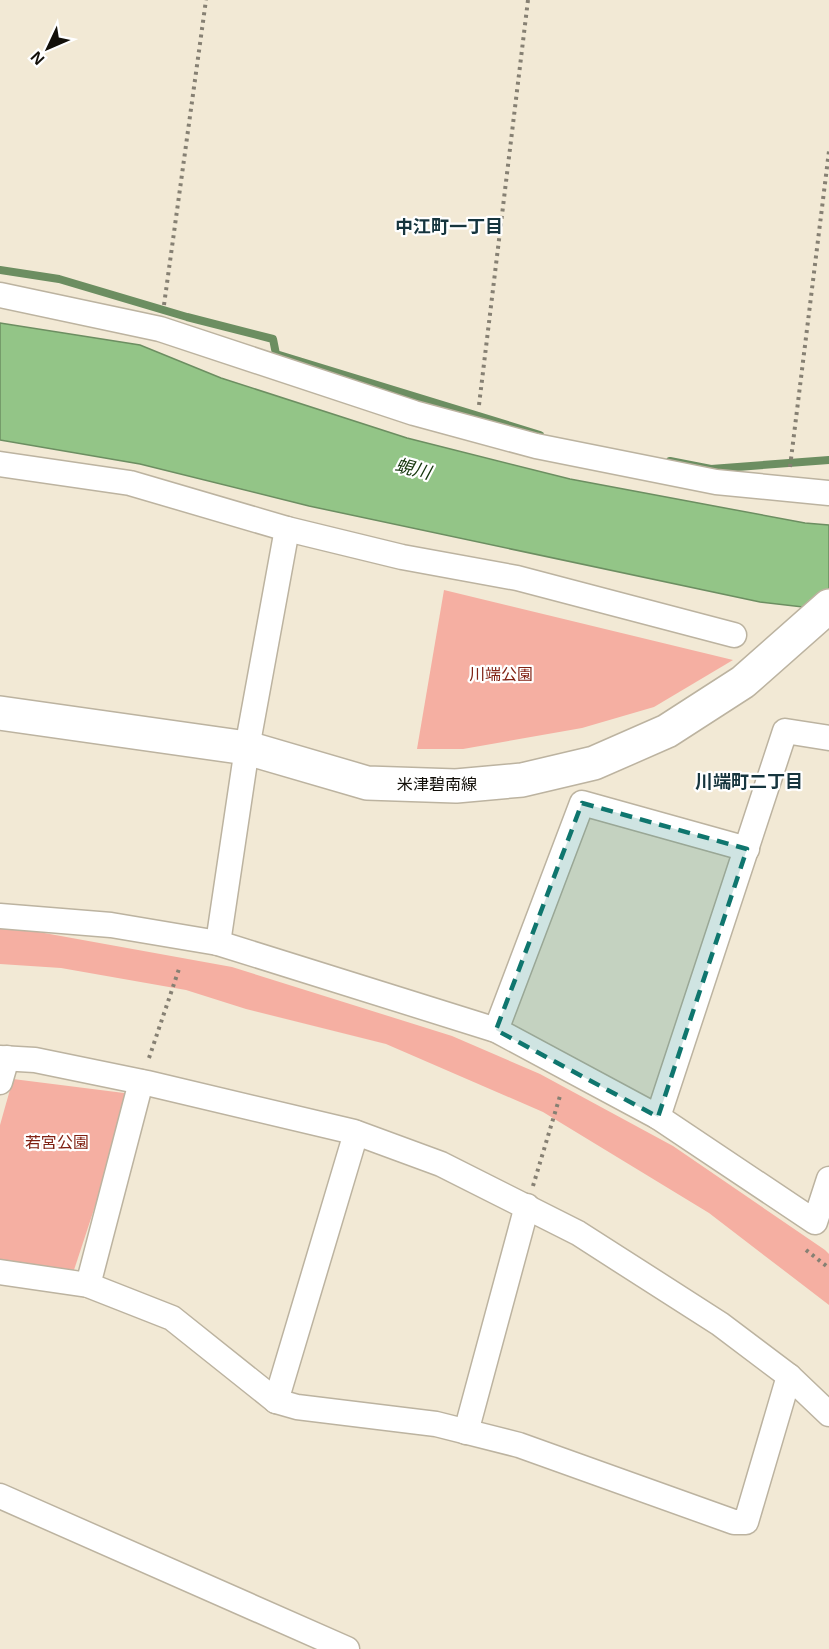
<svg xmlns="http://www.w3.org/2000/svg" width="829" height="1649" viewBox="0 0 829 1649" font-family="Helvetica,'Noto Sans JP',sans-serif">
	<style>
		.green { fill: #f5afa2 }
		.water { fill: #93c587; stroke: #6c8e61; stroke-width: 1.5 }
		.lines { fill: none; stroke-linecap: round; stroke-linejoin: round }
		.stream { stroke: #6c8e61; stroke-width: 8 }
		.street-casing { stroke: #bcb3a0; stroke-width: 27 }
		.secondary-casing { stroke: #bcb3a0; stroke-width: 36 }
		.path { stroke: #868073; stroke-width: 4; stroke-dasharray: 3 4.5; stroke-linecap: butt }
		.street { stroke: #fff; stroke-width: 24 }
		.secondary { stroke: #fff; stroke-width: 33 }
		.marked { fill: #0f766e; fill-opacity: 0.2; stroke: #0f766e; stroke-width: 4.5; stroke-dasharray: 12 8; stroke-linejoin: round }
		.labels { text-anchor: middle; stroke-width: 4.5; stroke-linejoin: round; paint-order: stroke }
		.park-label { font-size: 16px; fill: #802214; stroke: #fff }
		.street-label { font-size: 16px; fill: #120f09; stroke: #fff }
		.neighbourhood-label { font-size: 18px; font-weight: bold; fill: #16353e; stroke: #fff }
		.water-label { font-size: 18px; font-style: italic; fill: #13350a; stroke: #fff }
	</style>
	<rect width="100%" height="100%" fill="#f2e9d5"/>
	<!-- green -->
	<g class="green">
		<path d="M444,590L733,660L654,707L582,728L463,749H417Z"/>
		<path d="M0,925L232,967L452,1036L540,1074L673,1146L825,1250L829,1254V1305L709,1213L543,1112L386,1044L246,1009L186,990L61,968L0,964Z"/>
		<path d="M13,1079L132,1094L73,1273L0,1264V1125Z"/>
	</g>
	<!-- water -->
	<path class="water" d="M0,323L140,345L221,378L407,438L570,479L805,523L829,525V610L760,602L309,506L140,464L0,440Z"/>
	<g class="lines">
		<!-- stream -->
		<g class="stream">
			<path d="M0,270L59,279L187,317L273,339L276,354L540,435"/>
			<path d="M670,461L711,469L829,460"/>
		</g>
		<!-- street casing -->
		<g class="street-casing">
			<g id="street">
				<path d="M0,295L160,329L414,413L536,446L716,482L829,493"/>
				<path d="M0,464L130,483L287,529L402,557L517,578L734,635"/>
				<path d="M0,916L111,925L218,943L496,1030L658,1117L815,1222L829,1179"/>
				<path d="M218,943L247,748L287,529"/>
				<path d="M496,1030L582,803L747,849"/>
				<path d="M0,1058L35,1060L147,1083L354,1132L441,1164L578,1233L720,1324L789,1376L829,1414"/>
				<path d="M0,1082L7,1058"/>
				<path d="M658,1117L785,731L829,738"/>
				<path d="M0,1272L88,1285L172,1318L276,1401L297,1407L436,1424L519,1445L734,1522H746L789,1376"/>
				<path d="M88,1285L141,1082"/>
				<path d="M276,1401L356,1133"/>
				<path d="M466,1432L527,1206"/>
				<path d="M0,1496L347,1649"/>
			</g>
		</g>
		<!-- secondary casing -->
		<g class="secondary-casing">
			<path id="secondary" d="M0,713L247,748L367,783L456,786L522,780L594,763L667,731L743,682L829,606"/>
		</g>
		<!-- path -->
		<g class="path">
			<path d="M164,305L206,0"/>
			<path d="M479,405L528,0"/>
			<path d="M790,467L829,151"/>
			<path d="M149,1058L180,966"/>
			<path d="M533,1186L560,1096"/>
			<path d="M806,1250L829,1268"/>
		</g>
		<!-- street -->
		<use href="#street" class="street"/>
		<!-- secondary -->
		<use href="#secondary" class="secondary"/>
	</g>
	<!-- marked area -->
	<path class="marked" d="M582,803L747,849L658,1117L496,1030Z"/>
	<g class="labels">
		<!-- park labels -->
		<g class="park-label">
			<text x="501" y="680">川端公園</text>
			<text x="57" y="1148">若宮公園</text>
		</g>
		<!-- street labels -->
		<g class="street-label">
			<text x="437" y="790">米津碧南線</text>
		</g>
		<!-- neighbourhood labels -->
		<g class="neighbourhood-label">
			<text x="449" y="233">中江町一丁目</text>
			<text x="749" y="788">川端町二丁目</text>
		</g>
		<!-- water labels -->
		<g class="water-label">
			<text transform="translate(413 469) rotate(14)" y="6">蜆川</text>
		</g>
	</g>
	<!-- north arrow -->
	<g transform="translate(48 48) rotate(226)" stroke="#ffffff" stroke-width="4.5" paint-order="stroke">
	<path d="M0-4.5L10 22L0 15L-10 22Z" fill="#120f09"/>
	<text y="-9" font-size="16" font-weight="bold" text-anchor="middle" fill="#120f09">N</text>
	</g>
</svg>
